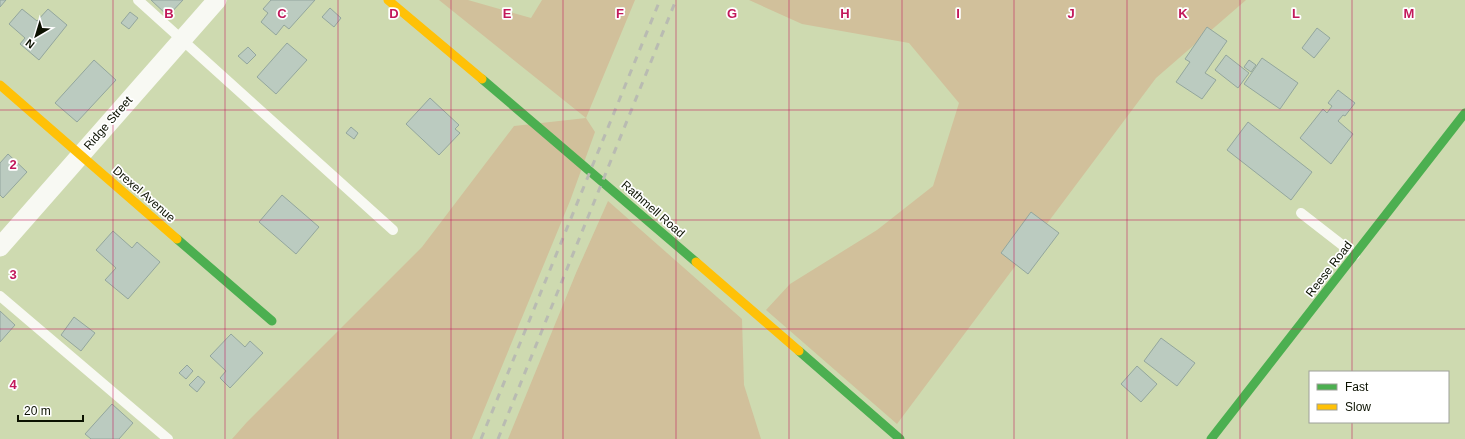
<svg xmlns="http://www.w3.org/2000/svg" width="1465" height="439" viewBox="0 0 1465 439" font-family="Helvetica,sans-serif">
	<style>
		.green { fill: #d1c09b }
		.building { fill: #bbcbc0; stroke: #93a69d }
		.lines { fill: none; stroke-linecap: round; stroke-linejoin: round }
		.lane { stroke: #f8f9f3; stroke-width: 10 }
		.street { stroke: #f8f9f3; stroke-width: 19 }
		.fast { stroke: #4caf50; stroke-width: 9 }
		.slow { stroke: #ffc107; stroke-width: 9 }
		.rail { stroke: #b9bbb2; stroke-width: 3; stroke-dasharray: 7 7; stroke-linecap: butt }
		.grid { fill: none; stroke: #c2185b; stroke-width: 1; stroke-opacity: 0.55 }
		.labels { text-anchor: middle; stroke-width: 3.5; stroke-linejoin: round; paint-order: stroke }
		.street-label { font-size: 12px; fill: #0b1100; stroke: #fff }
		.grid-label { font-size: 13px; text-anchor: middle; font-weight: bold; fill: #c2185b; stroke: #fff; stroke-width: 3.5; stroke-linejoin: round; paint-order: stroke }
	</style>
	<rect width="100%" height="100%" fill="#cedab0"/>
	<!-- green -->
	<g class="green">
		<path d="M439,0H468L531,18L542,0H635L586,118L595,132L570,201L472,439H232L247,422L422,247L514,126L586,118Z"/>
		<path d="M749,0H1246L1156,78L897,424L766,310L790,284L877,230L933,186L959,103L909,43L802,24Z"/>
		<path d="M608,201L742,319L744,385L761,439H508L576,273Z"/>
	</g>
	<!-- building -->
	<g class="building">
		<path d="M0,0H6L0,7Z"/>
		<path d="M151,0H183L168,16Z"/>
		<path d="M271,0H315L289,29L284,25L276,35L261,22L268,13L263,9Z"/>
		<path d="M330,8L341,18L334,27L322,17Z"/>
		<path d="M22,9L37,21L48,9L67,25L39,60L20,44L25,38L9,24Z"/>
		<path d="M130,12L138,18L129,29L121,23Z"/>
		<path d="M1207,27L1227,41L1205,73L1216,80L1202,99L1176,82L1190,62L1185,59Z"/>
		<path d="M1317,28L1330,38L1314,58L1302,48Z"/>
		<path d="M287,43L307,60L276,94L257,77Z"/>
		<path d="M248,47L256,55L247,64L238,56Z"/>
		<path d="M1226,55L1249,73L1238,88L1215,70Z"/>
		<path d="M1262,58L1298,83L1280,109L1244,84Z"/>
		<path d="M94,60L116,80L77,122L55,103Z"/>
		<path d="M1249,60L1256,65L1251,72L1244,67Z"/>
		<path d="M1338,90L1355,103L1345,116L1343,115L1338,121L1353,134L1331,164L1300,138L1323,109L1327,113L1332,106L1328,103Z"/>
		<path d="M430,98L459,125L455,129L460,133L439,155L406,124Z"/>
		<path d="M1248,122L1312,172L1291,200L1227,150Z"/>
		<path d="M351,127L358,133L354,139L346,133Z"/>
		<path d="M8,154L27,172L3,198L0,195V163Z"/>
		<path d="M282,195L319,227L296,254L259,222Z"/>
		<path d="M1031,212L1059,233L1028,274L1001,253Z"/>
		<path d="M113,231L132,248L137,242L160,262L128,299L105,280L116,268L96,250Z"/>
		<path d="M0,311L15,325L0,342Z"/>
		<path d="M74,317L95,333L81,351L61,335Z"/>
		<path d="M231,334L245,347L250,341L263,353L230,388L220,378L226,371L210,356Z"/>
		<path d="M1161,338L1195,363L1177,386L1144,361Z"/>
		<path d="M187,365L193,371L186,379L179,373Z"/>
		<path d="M1137,366L1157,384L1141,402L1121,384Z"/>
		<path d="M198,376L205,382L197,392L189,385Z"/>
		<path d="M112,404L133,423L119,439H91L85,434Z"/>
	</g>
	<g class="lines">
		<!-- lane -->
		<g class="lane">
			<path d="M138,0L393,230"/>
			<path d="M1301,213L1355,255"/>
			<path d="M0,296L168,439"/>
		</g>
		<!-- street -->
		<path class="street" d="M0,247L217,0"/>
		<!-- fast -->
		<g class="fast">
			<path d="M482,79L696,262"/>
			<path d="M177,239L272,321"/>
			<path d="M799,351L900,439"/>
			<path d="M1211,439L1465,113"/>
		</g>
		<!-- slow -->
		<g class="slow">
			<path d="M388,0L482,79"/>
			<path d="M0,85L177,239"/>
			<path d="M696,262L799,351"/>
		</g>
		<!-- rail -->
		<g class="rail">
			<path d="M481,439L660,0"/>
			<path d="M498,439L676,0"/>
		</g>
	</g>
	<!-- grid -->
	<path class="grid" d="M113,0V439M225,0V439M338,0V439M451,0V439M563,0V439M676,0V439M789,0V439M902,0V439M1014,0V439M1127,0V439M1240,0V439M1352,0V372M0,110H1465M0,220H1465M0,329H1465M1352,422V439"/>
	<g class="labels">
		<!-- street labels -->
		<g class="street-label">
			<text transform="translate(108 123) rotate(-49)" y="4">Ridge Street</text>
			<text transform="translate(144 194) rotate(41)" y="4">Drexel Avenue</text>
			<text transform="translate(653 209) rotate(41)" y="4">Rathmell Road</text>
			<text transform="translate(1329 269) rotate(-52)" y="4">Reese Road</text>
		</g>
	</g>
	<g class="grid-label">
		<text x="169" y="18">B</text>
		<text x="282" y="18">C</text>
		<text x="394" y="18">D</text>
		<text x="507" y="18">E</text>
		<text x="620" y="18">F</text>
		<text x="732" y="18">G</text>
		<text x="845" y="18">H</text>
		<text x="958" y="18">I</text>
		<text x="1071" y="18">J</text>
		<text x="1183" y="18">K</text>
		<text x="1296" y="18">L</text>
		<text x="1409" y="18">M</text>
		<text x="13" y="169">2</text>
		<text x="13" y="279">3</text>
		<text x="13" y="389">4</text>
	</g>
	<!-- legend -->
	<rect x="1309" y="371" width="140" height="52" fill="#ffffff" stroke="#9da099"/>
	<rect x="1317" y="384" width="20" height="6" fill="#4caf50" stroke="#9da099"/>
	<text x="1345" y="391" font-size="12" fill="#0b1100">Fast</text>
	<rect x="1317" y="404" width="20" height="6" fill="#ffc107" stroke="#9da099"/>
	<text x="1345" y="411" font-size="12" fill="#0b1100">Slow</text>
	<!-- north arrow -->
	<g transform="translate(36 36) rotate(218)" stroke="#ffffff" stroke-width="3" paint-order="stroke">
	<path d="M0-3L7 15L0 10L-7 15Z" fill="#0b1100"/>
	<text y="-6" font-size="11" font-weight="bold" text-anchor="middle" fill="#0b1100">N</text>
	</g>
	<!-- scale -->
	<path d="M18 415v6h65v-6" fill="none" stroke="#0b1100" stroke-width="2"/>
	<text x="24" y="415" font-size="12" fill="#0b1100" stroke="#ffffff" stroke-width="3" paint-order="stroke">20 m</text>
</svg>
